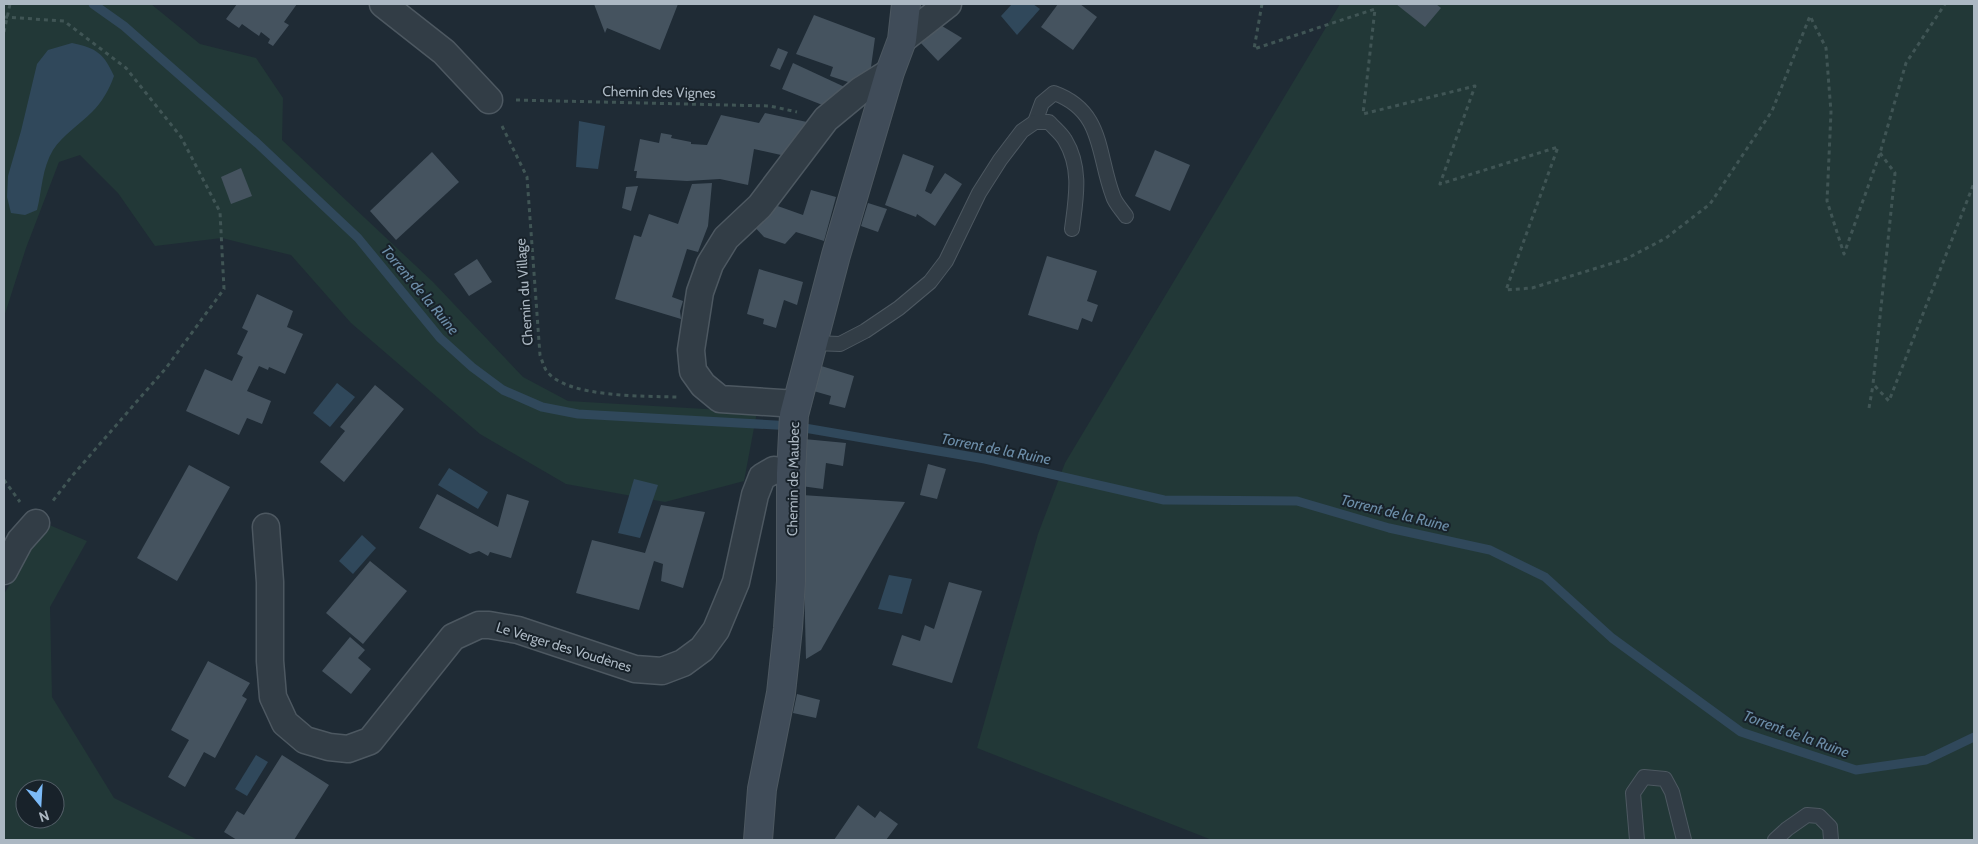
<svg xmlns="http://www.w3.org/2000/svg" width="1978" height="844" viewBox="0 0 1978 844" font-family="Cabin,sans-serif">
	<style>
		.green { fill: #223837; fill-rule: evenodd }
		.water { fill: #30485b }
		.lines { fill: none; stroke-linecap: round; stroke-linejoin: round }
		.stream { stroke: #30485b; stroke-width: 9 }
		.building { fill: #45535f }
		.lane-casing { stroke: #4d5861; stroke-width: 16 }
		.street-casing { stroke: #4d5861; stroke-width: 29 }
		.secondary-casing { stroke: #4d5861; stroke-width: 30 }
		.path { stroke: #405555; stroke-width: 3; stroke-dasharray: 4 4; stroke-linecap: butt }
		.lane { stroke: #323d46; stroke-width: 14 }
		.street { stroke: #323d46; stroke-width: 26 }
		.secondary { stroke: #404c59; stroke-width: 28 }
		.labels { text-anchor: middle; stroke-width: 4; stroke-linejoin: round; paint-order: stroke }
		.street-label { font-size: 14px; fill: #acb8c3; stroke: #18222a }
		.water-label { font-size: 15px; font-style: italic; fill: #6c8da8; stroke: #18222a }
	</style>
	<rect width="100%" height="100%" fill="#1f2b35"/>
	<!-- green -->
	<g class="green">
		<path d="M4,4H151L200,44L256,58L283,98L282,140L433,282L523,377L568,401L757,412L744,481L665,502L566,484L480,434L351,323L291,255L222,238L155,246L118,193L80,155L59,162L26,248L4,317Z"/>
		<path d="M1340,4H1974V840H1212L977,748L1038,534L1065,463Z"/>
		<path d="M47,524L87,541L50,607L52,697L114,798L198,840H4V594ZM25,789H55V819H25Z"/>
	</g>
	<!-- water -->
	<g class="water">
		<path d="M1012,4H1033L1040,9L1017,35L1001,16Z"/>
		<path d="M72,43C97,48 104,54 114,76C109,90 102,102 92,112C79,125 63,135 53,150C42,168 42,190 37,210L25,215L11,213L7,197L8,176L21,131L37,64L48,50Z"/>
		<path d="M579,121L605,126L598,169L576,167Z"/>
		<path d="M337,383L355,397L330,427L313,413Z"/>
		<path d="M449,468L488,492L478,509L438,485Z"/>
		<path d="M634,479L658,485L640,538L618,533Z"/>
		<path d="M362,535L376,548L353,574L339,561Z"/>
		<path d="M889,575L912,579L902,614L878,609Z"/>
		<path d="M256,755L268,762L247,796L235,789Z"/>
	</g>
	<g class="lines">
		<!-- stream -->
		<path class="stream" d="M93,4L124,26L257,143L358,238L440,338L472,367L503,390L542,407L578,414L793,426L985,459L1164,500L1297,501L1389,528L1490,550L1545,577L1612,638L1741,732L1856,770L1926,760L1974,737"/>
	</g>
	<!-- building -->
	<g class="building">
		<path d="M237,4H297L284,22L289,25L273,46L268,43L270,39L261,32L259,36L242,24L239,28L226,19Z"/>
		<path d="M594,4H678L660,50L607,28L605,33Z"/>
		<path d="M1058,4H1080L1097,17L1073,50L1041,27Z"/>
		<path d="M1396,4H1436L1441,8L1425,27Z"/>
		<path d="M814,15L875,38L871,67L854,84L830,76L833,67L796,54Z"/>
		<path d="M937,23L962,38L938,61L919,41Z"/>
		<path d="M778,48L788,52L780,70L770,66Z"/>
		<path d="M793,63L849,89L830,108L782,89Z"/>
		<path d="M765,113L807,122L809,127L790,157L754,149L748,185L720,179L687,181L636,178L637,171H634L640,139L659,143L661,133L672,135L671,138L691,142V144L707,145L721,115L759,123Z"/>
		<path d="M1155,150L1190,165L1170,211L1135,196Z"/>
		<path d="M432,152L459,182L396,240L370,211Z"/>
		<path d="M903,154L934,166L925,191L931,194L945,173L962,184L935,226L917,214L916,217L885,205Z"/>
		<path d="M241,168L252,196L231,204L221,177Z"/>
		<path d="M712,183L708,226L698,252L687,249L672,297L683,301L680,311L681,319L615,299L634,235L641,237L649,214L678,224L692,184Z"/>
		<path d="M638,186L631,211L622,208L626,187Z"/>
		<path d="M811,190L836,197L824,241L796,232L785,244L764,237L752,224L772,204L803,215Z"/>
		<path d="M868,203L887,209L878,232L861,226Z"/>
		<path d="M1047,256L1097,271L1087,301L1098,305L1092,322L1082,318L1078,330L1028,315Z"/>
		<path d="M477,259L492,282L469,296L454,274Z"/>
		<path d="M759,269L803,282L797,305L784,300L776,328L763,324L764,319L747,314Z"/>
		<path d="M257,294L293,311L287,327L303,334L285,374L269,367L268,370L259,366L247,391L271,401L262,424L247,418L239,435L186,411L205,369L232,381L243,357L237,354L248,331L242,328Z"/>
		<path d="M818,365L854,376L845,408L829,404L831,396L810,390Z"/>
		<path d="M375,385L404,409L344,482L320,462L345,431L340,427Z"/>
		<path d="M804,439L846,443L843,466L826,463L823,489L801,486Z"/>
		<path d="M928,464L946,469L937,499L920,495Z"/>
		<path d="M189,465L230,487L177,581L137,558Z"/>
		<path d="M437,494L498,527L507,494L529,501L511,558L490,552L488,556L479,551L470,554L419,528Z"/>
		<path d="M802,495L905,502L821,650L806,659Z"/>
		<path d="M661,505L705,512L683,588L661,581L663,564L654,561L639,610L576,593L592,540L645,553Z"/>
		<path d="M370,561L407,591L363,644L326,613Z"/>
		<path d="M949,582L982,591L952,683L892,665L902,635L920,641L925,625L934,629Z"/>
		<path d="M350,637L365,650L358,658L371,669L351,694L322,671Z"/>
		<path d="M208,661L250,683L242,696L247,699L215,758L204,752L185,787L168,777L189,740L171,730Z"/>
		<path d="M797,694L820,700L816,718L793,713Z"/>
		<path d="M282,755L329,785L294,840H237L224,832L237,811L244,815Z"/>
		<path d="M858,805L875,818L880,811L898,824L886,840H834Z"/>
	</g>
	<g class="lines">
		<!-- lane casing -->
		<g class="lane-casing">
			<g id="lane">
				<path d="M1035,122L1042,103L1054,93C1104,111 1097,154 1113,196C1115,203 1122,210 1126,216"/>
				<path d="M813,343L840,344L865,331L899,308L930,282L946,261L979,193L1000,160L1022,131L1035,122H1049C1054,128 1061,133 1065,140C1082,168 1076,198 1072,229"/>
				<path d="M1637,840L1633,793L1644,777L1665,779L1672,792L1684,840"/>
				<path d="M1775,840L1787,829L1807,815L1819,816L1830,827L1831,840"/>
			</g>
		</g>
		<!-- street casing -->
		<g class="street-casing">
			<g id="street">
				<path d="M383,4L444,52L489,100"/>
				<path d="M902,40L948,4"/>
				<path d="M797,404L720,399L703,385L693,371L691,350L700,292L710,264L726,238L760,206L826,119L861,90L890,72"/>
				<path d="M266,527L270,582V661L273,697L285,723L305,740L329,747L348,749L370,741L453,637L479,625H489L518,630L635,669L662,671L683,663L702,649L716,630L736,582L755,495L762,477L774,470L791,473"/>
				<path d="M4,571L20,541L36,523"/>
			</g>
		</g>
		<!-- secondary casing -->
		<g class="secondary-casing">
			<path id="secondary" d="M758,840L762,789L781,693L788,628L791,581V473L794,415L836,255L890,72L902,40L906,4"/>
		</g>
		<!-- path -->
		<g class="path">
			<path d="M1262,4L1254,49L1375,9L1363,114L1475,86L1440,184L1558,147L1506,290L1532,288L1626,259L1666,238L1710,204L1772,111L1810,16L1826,48L1831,112L1827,201L1844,254L1880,153L1906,63L1945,4"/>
			<path d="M4,17L64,21L126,68L181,137L220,212L224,289L166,368L72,476L52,502"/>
			<path d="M4,32L10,4"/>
			<path d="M516,100L770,106L797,112"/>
			<path d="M502,126L527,177L540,355C542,360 543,365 546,370C564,398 646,396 677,397"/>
			<path d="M1880,153L1895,173L1873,384L1889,401L1974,183"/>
			<path d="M1869,408L1873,385"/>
			<path d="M4,480L20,502"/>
		</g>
		<!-- lane -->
		<use href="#lane" class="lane"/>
		<!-- street -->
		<use href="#street" class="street"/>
		<!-- secondary -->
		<use href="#secondary" class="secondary"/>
	</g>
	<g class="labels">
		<!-- street labels -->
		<g class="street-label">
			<text transform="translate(659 92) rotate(1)" y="5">Chemin des Vignes</text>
			<text transform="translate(524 292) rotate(-94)" y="5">Chemin du Village</text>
			<text transform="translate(793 479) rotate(-89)" y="5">Chemin de Maubec</text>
			<text transform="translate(564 647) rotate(17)" y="5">Le Verger des Voudènes</text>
		</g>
		<!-- water labels -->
		<g class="water-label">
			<text transform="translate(420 290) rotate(50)" y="5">Torrent de la Ruine</text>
			<text transform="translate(996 449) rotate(11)" y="5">Torrent de la Ruine</text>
			<text transform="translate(1395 513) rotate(14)" y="5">Torrent de la Ruine</text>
			<text transform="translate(1796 734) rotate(20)" y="5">Torrent de la Ruine</text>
		</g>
	</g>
	<!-- border -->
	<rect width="1978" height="844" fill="none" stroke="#acb8c3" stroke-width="10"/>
	<!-- north arrow -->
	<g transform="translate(40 804) rotate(162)"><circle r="24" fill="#18222a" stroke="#535e67"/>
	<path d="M0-4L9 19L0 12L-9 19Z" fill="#7cbbf8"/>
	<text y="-8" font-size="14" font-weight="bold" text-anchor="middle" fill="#acb8c3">N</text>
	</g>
</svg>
